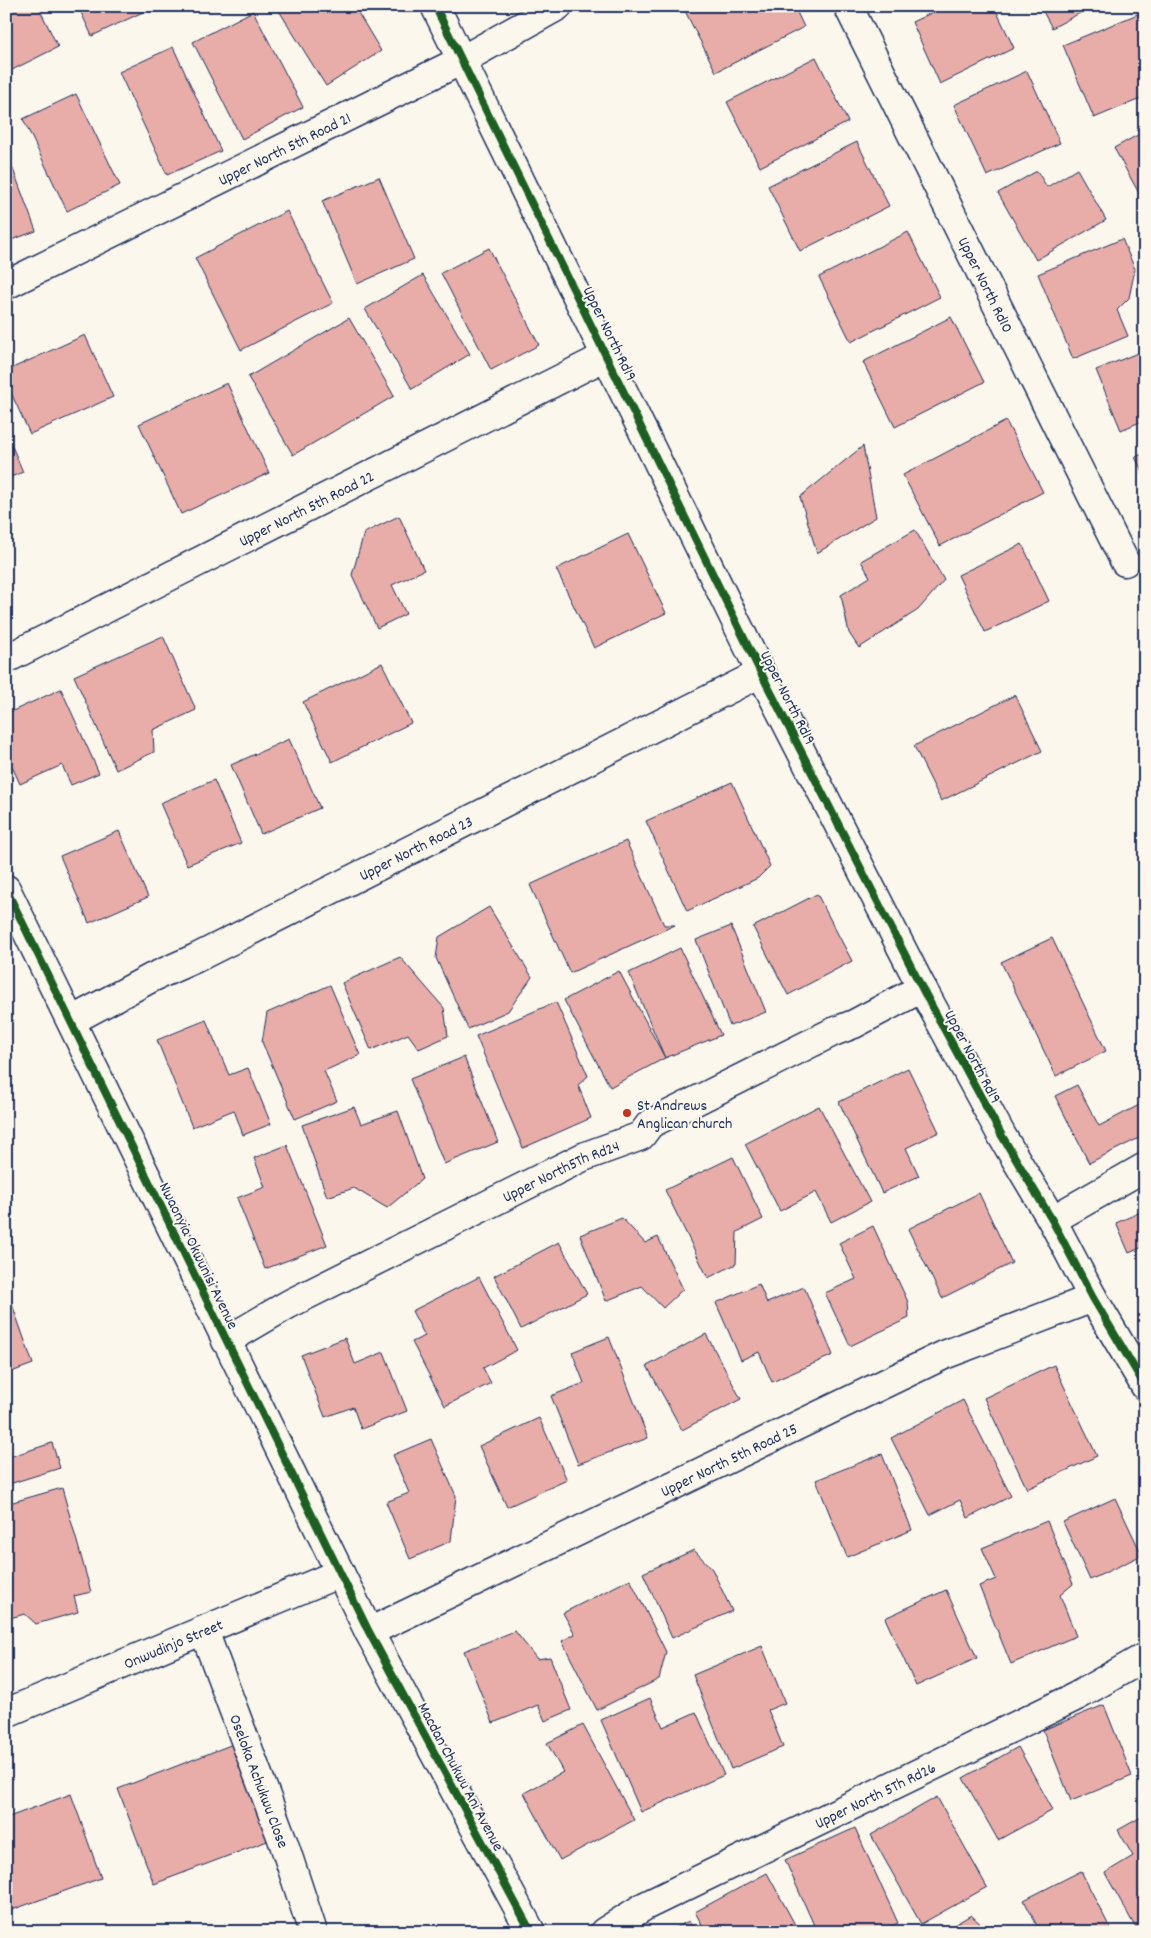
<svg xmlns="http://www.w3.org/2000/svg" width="1151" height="1938" viewBox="0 0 1151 1938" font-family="Dekko,sans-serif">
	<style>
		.building { fill: #e8ada8; stroke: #1b2f5e }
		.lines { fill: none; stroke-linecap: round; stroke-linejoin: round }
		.street-casing { stroke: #1b2f5e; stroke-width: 31 }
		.street { stroke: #fbf7ec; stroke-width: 28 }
		.cycleway-casing { stroke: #fbf7ec; stroke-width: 11 }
		.cycleway { stroke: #1b5e20; stroke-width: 8 }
		.poi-dot { fill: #c8321e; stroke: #fbf7ec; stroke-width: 2 }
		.labels { text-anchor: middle; stroke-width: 4; stroke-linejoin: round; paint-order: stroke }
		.street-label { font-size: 16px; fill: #1b2f5e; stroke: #fbf7ec }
		.poi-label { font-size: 16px; fill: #1b2f5e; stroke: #fbf7ec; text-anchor: start }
	</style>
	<rect width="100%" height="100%" fill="#fbf7ec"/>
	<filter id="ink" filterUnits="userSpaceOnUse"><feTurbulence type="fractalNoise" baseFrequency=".02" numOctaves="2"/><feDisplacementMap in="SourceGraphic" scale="10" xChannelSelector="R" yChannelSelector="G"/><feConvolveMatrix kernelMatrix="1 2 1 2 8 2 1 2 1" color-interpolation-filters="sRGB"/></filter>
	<g filter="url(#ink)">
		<!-- building -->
		<g class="building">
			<path d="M6,6H38L58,47L6,73Z"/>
			<path d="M78,6H143L145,11L92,36Z"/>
			<path d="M282,6H354L381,51L326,86L278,9Z"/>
			<path d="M685,6H794L804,27L716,72L683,7Z"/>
			<path d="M946,6H994L1014,48L940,84L912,22Z"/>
			<path d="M1040,6H1093L1052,28Z"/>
			<path d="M253,11L303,107L242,139L193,42Z"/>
			<path d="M1145,11V97L1094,118L1063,45Z"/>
			<path d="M173,47L221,151L167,175L119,72Z"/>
			<path d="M816,57L848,122L760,167L727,102Z"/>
			<path d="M1027,71L1060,143L987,176L954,105Z"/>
			<path d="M76,94L120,185L67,211L23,119Z"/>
			<path d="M1145,131V204L1114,148Z"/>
			<path d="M857,142L889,206L800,251L768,186Z"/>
			<path d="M7,153L36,231L6,242V153Z"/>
			<path d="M1077,169L1106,220L1036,260L998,193L1037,171L1047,187Z"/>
			<path d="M379,177L414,259L357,284L322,201Z"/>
			<path d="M287,211L333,303L241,350L195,258Z"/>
			<path d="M908,232L940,297L851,342L819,277Z"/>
			<path d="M1122,239L1135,269L1129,298L1117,310L1128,336L1073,359L1038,274Z"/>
			<path d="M489,248L539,345L491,370L441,273Z"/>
			<path d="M423,275L470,354L412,389L365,309Z"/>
			<path d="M951,317L984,382L895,427L863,362Z"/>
			<path d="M349,318L394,396L293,455L248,377Z"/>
			<path d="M85,335L113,397L30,434L6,382V371Z"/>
			<path d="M1145,350V420L1121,430L1096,370Z"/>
			<path d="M227,383L269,473L181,514L139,424Z"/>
			<path d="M1006,421L1043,492L940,546L903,475Z"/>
			<path d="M6,432L23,472L6,479Z"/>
			<path d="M863,446L876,517L817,553L800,497Z"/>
			<path d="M1145,453V477L1135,457Z"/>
			<path d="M399,516L424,570L392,585L406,614L377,628L352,575L364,533Z"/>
			<path d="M915,530L944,580L918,610L859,648L849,633L841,595L870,577L861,561Z"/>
			<path d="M628,534L666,613L594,648L556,569Z"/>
			<path d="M1022,544L1049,601L985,632L958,575Z"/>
			<path d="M163,636L196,710L153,730L154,752L116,770L74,676Z"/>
			<path d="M382,663L411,723L332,762L303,702Z"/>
			<path d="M61,689L99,773L71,785L62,765L20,784L6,753V714Z"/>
			<path d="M1015,695L1042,751L941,801L914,746Z"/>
			<path d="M289,739L320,808L261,834L231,765Z"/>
			<path d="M214,780L241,843L187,865L160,803Z"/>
			<path d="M732,782L770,866L758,878L687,911L646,821Z"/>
			<path d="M119,831L148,897L89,923L60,856Z"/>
			<path d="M626,841L664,925H675L570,973L530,885Z"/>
			<path d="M817,894L852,961L788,995L753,927Z"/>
			<path d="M489,907L532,977L508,1011L468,1029L436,958L439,937Z"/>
			<path d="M731,926L766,1012L730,1026L696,940Z"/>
			<path d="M1052,938L1106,1051L1056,1076L1001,962Z"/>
			<path d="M680,948L721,1035L665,1058L629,973Z"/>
			<path d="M400,957L444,1008L448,1036L419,1049L408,1034L371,1050L342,983Z"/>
			<path d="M619,971L665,1058L610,1087L564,1000Z"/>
			<path d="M330,985L360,1055L324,1071L337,1101L295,1119L262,1042L267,1013Z"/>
			<path d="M556,1002L588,1076L578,1085L591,1118L523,1148L476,1036Z"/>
			<path d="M206,1020L229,1075L248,1068L271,1124L243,1135L234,1110L192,1127L157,1040Z"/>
			<path d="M464,1057L498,1142L444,1164L410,1079Z"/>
			<path d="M908,1068L939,1132L906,1148L919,1176L882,1193L839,1102Z"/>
			<path d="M1077,1085L1099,1126L1145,1102V1135L1089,1163L1055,1096Z"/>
			<path d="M819,1106L870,1202L831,1222L816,1192L780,1211L745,1144Z"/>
			<path d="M354,1107L361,1124L398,1111L422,1179L387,1208L354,1188L327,1197L302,1125Z"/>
			<path d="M287,1145L327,1245L265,1269L237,1198L265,1187L254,1158Z"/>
			<path d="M733,1157L763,1219L737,1232L736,1264L708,1278L665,1190Z"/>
			<path d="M979,1193L1012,1263L942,1298L908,1229Z"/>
			<path d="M1145,1210V1246L1129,1253L1116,1223Z"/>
			<path d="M622,1218L645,1243L658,1237L683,1289L663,1308L642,1286L606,1301L580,1235Z"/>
			<path d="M873,1226L908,1302L909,1318L850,1346L825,1293L856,1279L839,1243Z"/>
			<path d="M559,1242L587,1294L521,1329L494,1276Z"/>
			<path d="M479,1277L517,1350L483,1368L491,1383L445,1406L412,1342L425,1336L412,1311Z"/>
			<path d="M759,1284L767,1303L804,1287L833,1355L772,1382L759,1352L741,1360L716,1303Z"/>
			<path d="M6,1287L33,1364L6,1374Z"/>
			<path d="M706,1334L741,1399L682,1430L647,1366Z"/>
			<path d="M609,1337L648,1438L578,1464L551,1396L584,1383L572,1352Z"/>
			<path d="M345,1338L355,1364L384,1352L407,1411L361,1429L353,1407L325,1417L301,1355Z"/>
			<path d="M1054,1365L1097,1456L1027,1489L984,1398Z"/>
			<path d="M963,1400L1011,1496L968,1518L960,1500L930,1515L891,1438Z"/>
			<path d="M539,1418L567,1480L507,1507L479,1446Z"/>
			<path d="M431,1439L456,1496L451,1541L410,1559L386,1502L409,1493L393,1455Z"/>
			<path d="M52,1443L60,1468L6,1485V1458Z"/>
			<path d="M882,1454L912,1530L847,1557L816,1480Z"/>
			<path d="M62,1488L91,1592L74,1596L78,1612L36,1624L25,1614L6,1619V1504Z"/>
			<path d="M1115,1498L1142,1555L1090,1580L1063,1522Z"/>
			<path d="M1047,1521L1073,1584L1060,1595L1076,1636L1011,1664L979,1586L996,1579L982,1548Z"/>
			<path d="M694,1550L712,1569L732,1611L672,1638L643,1573Z"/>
			<path d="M630,1579L666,1652L659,1679L597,1710L562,1641L575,1634L563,1613Z"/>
			<path d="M946,1590L977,1658L916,1686L885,1618Z"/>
			<path d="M515,1631L537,1659L550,1657L571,1710L545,1721L538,1705L493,1723L464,1651Z"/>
			<path d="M762,1646L785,1703L768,1710L783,1747L731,1769L693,1675Z"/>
			<path d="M650,1698L663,1727L696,1712L724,1775L641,1812L601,1720Z"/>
			<path d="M1104,1705L1132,1776L1071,1801L1043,1730Z"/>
			<path d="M583,1725L634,1820L560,1860L524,1793L563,1772L547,1743Z"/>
			<path d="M233,1744L270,1840L154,1884L118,1789Z"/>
			<path d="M1018,1747L1053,1810L998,1840L963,1778Z"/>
			<path d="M71,1794L101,1878L6,1912V1818Z"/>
			<path d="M937,1797L987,1887L921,1924L871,1835Z"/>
			<path d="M1145,1815V1932H1138L1105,1873L1133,1856L1118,1830Z"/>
			<path d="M855,1828L898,1923L879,1932H857L854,1927L845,1932H817L785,1860Z"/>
			<path d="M1081,1871L1112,1932H1040L1024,1900Z"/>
			<path d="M767,1873L799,1932H706L695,1912Z"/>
			<path d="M971,1915L989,1932H942Z"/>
			<path d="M689,1921L694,1932H666Z"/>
		</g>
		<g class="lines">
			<!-- street casing -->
			<g class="street-casing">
				<g id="street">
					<path d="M435,6L761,673L922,988L1002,1136L1052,1220L1093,1298L1145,1386"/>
					<path id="s1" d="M848,6L1125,562"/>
					<path id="s2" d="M6,285L462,60L558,6"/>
					<path id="s3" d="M6,659L606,356"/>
					<path d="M6,889L369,1632L531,1932"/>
					<path id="s4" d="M71,1021L151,978L196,958L761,673"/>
					<path d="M1052,1220L1145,1167"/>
					<path id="s5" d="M226,1341L289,1304L583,1157L641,1136L650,1124L833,1032L854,1024L922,988"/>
					<path id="s6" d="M204,1631L284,1844L313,1932"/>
					<path id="s7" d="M369,1632L944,1355L1093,1298"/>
					<path id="s8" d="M6,1713L340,1573"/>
					<path id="s9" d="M604,1932L645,1906L1077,1696L1145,1657"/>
				</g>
			</g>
			<!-- street -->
			<use href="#street" class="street"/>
			<!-- cycleway casing -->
			<g class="cycleway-casing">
				<g id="cycleway">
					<path d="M435,6L761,673L922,988L1002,1136L1052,1220L1093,1298L1145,1386"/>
					<path d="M6,889L369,1632L531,1932"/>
				</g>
			</g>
			<!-- cycleway -->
			<use href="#cycleway" class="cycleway"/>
		</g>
	</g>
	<!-- markers -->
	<circle class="poi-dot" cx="627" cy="1113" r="5"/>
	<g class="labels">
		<!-- street labels -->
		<g class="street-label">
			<text dy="6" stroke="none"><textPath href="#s2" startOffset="310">Upper North 5th Road 21</textPath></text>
			<text dy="6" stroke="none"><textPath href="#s1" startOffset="311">Upper North Rd10</textPath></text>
			<text transform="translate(611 333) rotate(64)" y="6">Upper North Rd19</text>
			<text dy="6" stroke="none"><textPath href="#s3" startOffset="336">Upper North 5th Road 22</textPath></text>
			<text transform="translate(789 697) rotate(63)" y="6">Upper North Rd19</text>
			<text dy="6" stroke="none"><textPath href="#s4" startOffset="386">Upper North Road 23</textPath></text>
			<text transform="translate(974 1056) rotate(62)" y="6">Upper North Rd19</text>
			<text dy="6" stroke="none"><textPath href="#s5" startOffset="376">Upper North5Th Rd24</textPath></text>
			<text transform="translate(200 1255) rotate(64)" y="6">Nwaonyia Okwunisi Avenue</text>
			<text dy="6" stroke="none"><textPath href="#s7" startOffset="399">Upper North 5th Road 25</textPath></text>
			<text dy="6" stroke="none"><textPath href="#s8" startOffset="181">Onwudinjo Street</textPath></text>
			<text transform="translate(462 1776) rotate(62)" y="6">Macdan Chukwu Ani Avenue</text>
			<text dy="6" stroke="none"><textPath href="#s6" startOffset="160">Oseloka Achukwu Close</textPath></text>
			<text dy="6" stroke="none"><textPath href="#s9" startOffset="304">Upper North 5Th Rd26</textPath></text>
		</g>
		<!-- poi labels -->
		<g class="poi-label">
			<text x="637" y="1110">St Andrews<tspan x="637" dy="18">Anglican church</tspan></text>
		</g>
	</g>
	<!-- margin -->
	<rect width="1151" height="1938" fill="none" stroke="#fbf7ec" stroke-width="25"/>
	<rect x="12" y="12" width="1126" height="1913" fill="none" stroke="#1b2f5e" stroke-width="2" filter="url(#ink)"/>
</svg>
